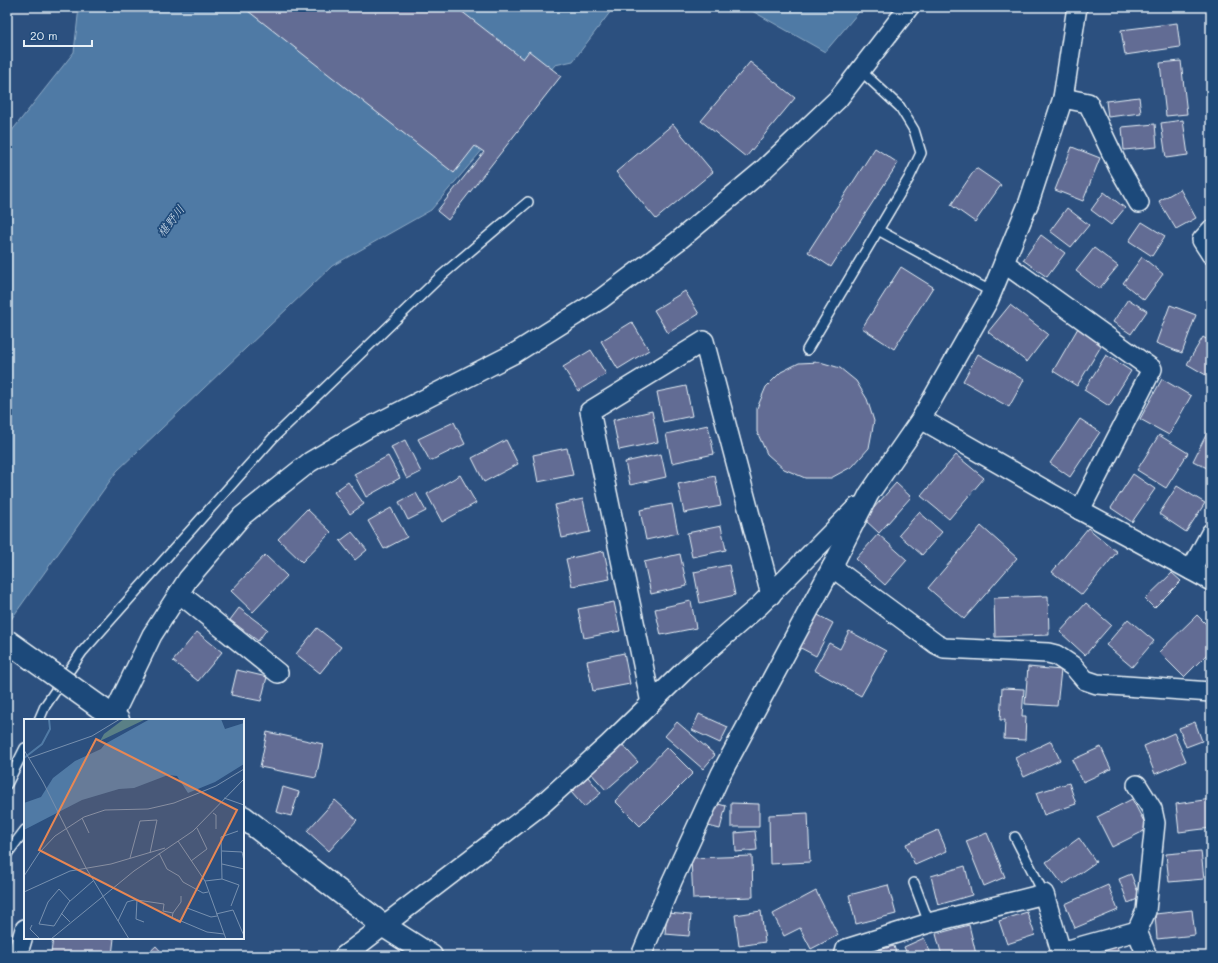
<svg xmlns="http://www.w3.org/2000/svg" width="1218" height="963" viewBox="0 0 1218 963" font-family="Mali,'Klee One',sans-serif">
	<style>
		.water { fill: #507aa5; stroke: #8daac6 }
		.building { fill: #626c94; stroke: #e8f1f8 }
		.lines { fill: none; stroke-linecap: round; stroke-linejoin: round }
		.lane-casing { stroke: #e8f1f8; stroke-width: 12 }
		.street-casing { stroke: #e8f1f8; stroke-width: 22 }
		.secondary-casing { stroke: #e8f1f8; stroke-width: 25 }
		.path { stroke: #e8f1f8; stroke-width: 2.5; stroke-dasharray: 1 3; stroke-linecap: butt }
		.lane { stroke: #1f4a7a; stroke-width: 9 }
		.street { stroke: #1f4a7a; stroke-width: 19 }
		.secondary { stroke: #1f4a7a; stroke-width: 22 }
		.secondary-bridge-casing { stroke: #e8f1f8; stroke-width: 25; stroke-linecap: butt }
		.secondary-bridge { stroke: #1f4a7a; stroke-width: 22 }
		.labels { text-anchor: middle; stroke-width: 3.5; stroke-linejoin: round; paint-order: stroke }
		.water-label { font-size: 12px; font-style: italic; fill: #d1dfec; stroke: #1f4a7a }
		.inset-river { fill: none; stroke: #507aa5; stroke-width: 2 }
		.inset-road { fill: none; stroke: #7790af; stroke-width: 1 }
		.view { fill: #e88753; fill-opacity: 0.15; stroke: #e88753; stroke-width: 2 }
		.inset-edge { fill: none; stroke: #e8f1f8; stroke-width: 2 }
	</style>
	<rect width="100%" height="100%" fill="#2c507f"/>
	<filter id="ink" filterUnits="userSpaceOnUse"><feTurbulence type="fractalNoise" baseFrequency=".025" numOctaves="2"/><feDisplacementMap in="SourceGraphic" scale="8" xChannelSelector="R" yChannelSelector="G"/><feConvolveMatrix kernelMatrix="1 2 1 2 8 2 1 2 1" color-interpolation-filters="sRGB"/></filter>
	<g filter="url(#ink)">
		<!-- water -->
		<g class="water">
			<path d="M79,7H614L573,61L555,65L431,210L332,266L117,471L7,625V137L74,52Z"/>
			<path d="M745,7H863L825,52Z"/>
		</g>
		<!-- building -->
		<g class="building">
			<path d="M243,7H456L523,59L529,51L561,76L448,220L437,211L484,152L475,146L454,173Z"/>
			<path d="M1177,23L1180,47L1125,55L1121,30Z"/>
			<path d="M1181,61L1187,114L1166,116L1160,63Z"/>
			<path d="M750,62L795,98L746,157L701,121Z"/>
			<path d="M1139,97L1141,113L1108,117L1106,101Z"/>
			<path d="M1183,120L1188,155L1166,158L1161,123Z"/>
			<path d="M673,124L713,172L656,219L616,172Z"/>
			<path d="M1155,124L1157,147L1124,150L1122,127Z"/>
			<path d="M1072,147L1100,158L1083,201L1055,190Z"/>
			<path d="M875,148L898,163L831,267L808,252Z"/>
			<path d="M976,168L1001,185L975,222L951,205Z"/>
			<path d="M1180,189L1196,218L1176,229L1159,201Z"/>
			<path d="M1104,192L1125,208L1111,225L1091,210Z"/>
			<path d="M1067,208L1089,225L1071,247L1050,231Z"/>
			<path d="M1142,222L1165,236L1152,256L1129,241Z"/>
			<path d="M1041,235L1065,253L1047,277L1023,260Z"/>
			<path d="M1094,248L1118,266L1099,289L1076,271Z"/>
			<path d="M1142,257L1163,274L1144,300L1123,283Z"/>
			<path d="M901,267L933,287L894,349L862,328Z"/>
			<path d="M685,291L699,314L668,333L654,310Z"/>
			<path d="M1128,299L1147,311L1131,334L1113,322Z"/>
			<path d="M1010,305L1048,334L1027,362L988,332Z"/>
			<path d="M1170,305L1196,315L1182,353L1156,343Z"/>
			<path d="M632,322L649,350L618,369L601,341Z"/>
			<path d="M1078,328L1103,343L1077,386L1053,371Z"/>
			<path d="M1203,337L1211,342V378L1187,364Z"/>
			<path d="M591,350L606,374L578,391L563,367Z"/>
			<path d="M978,354L1024,380L1009,407L963,381Z"/>
			<path d="M1106,355L1131,371L1109,406L1084,390Z"/>
			<path d="M820,362L840,368L856,381L867,399L874,421L869,448L853,466L831,478H805L784,469L767,454L757,432V408L766,387L781,372L799,363Z"/>
			<path d="M1162,379L1191,396L1169,435L1140,419Z"/>
			<path d="M686,386L692,416L663,422L657,392Z"/>
			<path d="M652,411L658,442L619,450L613,420Z"/>
			<path d="M1080,419L1100,432L1070,477L1050,463Z"/>
			<path d="M454,422L465,444L430,461L418,439Z"/>
			<path d="M708,425L714,454L672,463L666,434Z"/>
			<path d="M1208,431L1211,432V470L1193,461Z"/>
			<path d="M1159,435L1188,453L1166,488L1137,470Z"/>
			<path d="M405,440L421,472L407,479L391,447Z"/>
			<path d="M506,440L518,464L484,482L472,458Z"/>
			<path d="M567,448L573,475L538,482L533,455Z"/>
			<path d="M661,454L666,477L630,485L625,462Z"/>
			<path d="M956,455L984,478L949,519L921,496Z"/>
			<path d="M388,456L400,478L366,497L354,474Z"/>
			<path d="M1133,474L1155,489L1132,522L1111,508Z"/>
			<path d="M460,475L476,503L442,522L427,494Z"/>
			<path d="M715,476L721,506L684,513L678,484Z"/>
			<path d="M348,482L364,504L350,514L334,492Z"/>
			<path d="M896,483L911,497L879,533L864,519Z"/>
			<path d="M1177,486L1205,503L1186,532L1159,514Z"/>
			<path d="M416,493L426,511L408,520L399,502Z"/>
			<path d="M583,499L590,532L562,538L555,505Z"/>
			<path d="M672,504L678,533L646,540L640,510Z"/>
			<path d="M391,508L407,537L384,549L368,521Z"/>
			<path d="M307,509L331,532L302,562L278,539Z"/>
			<path d="M919,512L942,532L922,555L899,535Z"/>
			<path d="M721,526L726,550L692,557L687,533Z"/>
			<path d="M981,526L1017,558L964,619L928,588Z"/>
			<path d="M1088,528L1117,552L1082,595L1052,572Z"/>
			<path d="M352,532L367,550L355,560L340,541Z"/>
			<path d="M878,534L907,560L885,585L856,559Z"/>
			<path d="M604,551L610,579L572,586L566,559Z"/>
			<path d="M680,554L687,586L651,594L644,562Z"/>
			<path d="M265,555L287,576L253,612L231,591Z"/>
			<path d="M729,565L735,595L700,603L694,572Z"/>
			<path d="M1172,573L1181,581L1154,608L1145,599Z"/>
			<path d="M1048,596L1049,635L995,637L994,598Z"/>
			<path d="M691,601L696,628L661,635L655,609Z"/>
			<path d="M614,602L620,631L584,638L578,609Z"/>
			<path d="M1086,603L1111,625L1085,655L1060,632Z"/>
			<path d="M239,608L267,629L258,641L230,620Z"/>
			<path d="M814,613L833,623L816,656L797,646Z"/>
			<path d="M1197,615L1211,629V650L1184,677L1159,652Z"/>
			<path d="M1128,619L1154,641L1132,667L1106,645Z"/>
			<path d="M317,628L341,647L320,673L296,654Z"/>
			<path d="M849,631L886,651L861,696L814,670L829,643L840,649Z"/>
			<path d="M197,632L222,652L198,681L173,661Z"/>
			<path d="M624,653L630,684L593,691L587,661Z"/>
			<path d="M1028,667L1061,670L1057,706L1025,704Z"/>
			<path d="M237,670L267,677L261,701L231,695Z"/>
			<path d="M1002,688L1024,689L1022,716H1026L1025,740L1004,739L1005,720H1000Z"/>
			<path d="M699,714L728,727L720,743L692,730Z"/>
			<path d="M677,722L715,755L703,769L665,736Z"/>
			<path d="M1195,722L1202,741L1186,747L1179,728Z"/>
			<path d="M267,732L323,744L316,778L260,767Z"/>
			<path d="M1174,733L1186,761L1155,774L1144,746Z"/>
			<path d="M1051,741L1060,760L1024,777L1015,758Z"/>
			<path d="M621,743L638,762L606,790L589,771Z"/>
			<path d="M667,747L693,773L640,826L615,801Z"/>
			<path d="M1101,747L1111,769L1083,782L1072,760Z"/>
			<path d="M588,777L601,793L584,807L571,792Z"/>
			<path d="M1069,783L1076,804L1044,815L1036,793Z"/>
			<path d="M283,787L299,792L291,816L276,812Z"/>
			<path d="M1132,799L1148,829L1112,847L1097,817Z"/>
			<path d="M1211,799V828L1179,832L1176,804Z"/>
			<path d="M335,800L357,820L329,851L307,831Z"/>
			<path d="M710,802L726,806L720,829L704,825Z"/>
			<path d="M731,803L759,804V827H731Z"/>
			<path d="M808,813L810,862L770,864L769,815Z"/>
			<path d="M938,830L947,851L915,865L906,844Z"/>
			<path d="M755,831L757,850L736,852L735,833Z"/>
			<path d="M987,833L1005,877L984,886L966,841Z"/>
			<path d="M1079,838L1096,862L1063,885L1046,862Z"/>
			<path d="M1201,851L1204,879L1169,882L1166,854Z"/>
			<path d="M752,856L753,897L693,899L691,858Z"/>
			<path d="M965,866L972,895L938,905L931,876Z"/>
			<path d="M1131,874L1140,898L1128,903L1119,879Z"/>
			<path d="M888,885L896,914L856,924L849,895Z"/>
			<path d="M1108,885L1118,910L1075,928L1065,904Z"/>
			<path d="M816,891L838,935L811,949L800,928L784,936L773,914Z"/>
			<path d="M1192,910L1195,935L1157,939L1155,914Z"/>
			<path d="M761,911L765,942L739,946L735,915Z"/>
			<path d="M1027,912L1035,935L1007,944L999,921Z"/>
			<path d="M667,913L691,915L689,936L665,934Z"/>
			<path d="M969,925L976,954L968,956H942L936,934Z"/>
			<path d="M53,938H114L112,956H48L49,953H51Z"/>
			<path d="M924,938L932,956H908L904,947Z"/>
			<path d="M1117,944L1119,956H1082V952Z"/>
			<path d="M156,946L165,956H145Z"/>
			<path d="M894,946L897,956H857Z"/>
		</g>
		<g class="lines">
			<!-- lane casing -->
			<g class="lane-casing">
				<g id="lane">
					<path d="M878,230L992,292"/>
					<path d="M807,350L909,178L921,153L914,130L900,107L860,70"/>
					<path d="M39,720L45,706L82,652L273,438L441,276L528,202"/>
					<path d="M7,784L25,748"/>
					<path d="M1015,837L1044,894"/>
					<path d="M7,854L25,830"/>
					<path d="M914,883L929,923"/>
				</g>
			</g>
			<!-- street casing -->
			<g class="street-casing">
				<g id="street">
					<path d="M1063,98L1088,103L1118,166L1139,203"/>
					<path d="M1211,230L1202,240L1211,254"/>
					<path d="M1004,263L1152,369L1080,510"/>
					<path d="M921,419L1080,510L1211,581"/>
					<path d="M832,567L936,644L944,648L1048,653L1056,655L1074,667L1085,680L1097,684L1211,692"/>
					<path d="M1191,570L1211,533"/>
					<path d="M179,593L278,673"/>
					<path d="M651,703L590,411L704,341L771,595"/>
					<path d="M111,720L152,635L188,579L242,516L310,462L366,429L515,353L601,299L678,241L762,171L838,99L909,7"/>
					<path d="M1137,785L1152,809L1155,823L1146,911L1137,931"/>
					<path d="M17,956L25,929"/>
					<path d="M344,956L540,806L609,744L684,671L759,606L857,507"/>
					<path d="M641,956L672,881L721,774L832,567L869,494L921,419L989,299L1029,202L1063,98L1077,7"/>
					<path d="M844,956L846,949L929,923L1044,894L1061,952L1137,931L1147,956"/>
				</g>
			</g>
			<!-- secondary casing -->
			<g class="secondary-casing">
				<g id="secondary">
					<path d="M98,706L118,720"/>
					<path d="M243,817L384,926L431,956"/>
				</g>
			</g>
			<!-- path -->
			<path class="path" d="M7,8L8,7"/>
			<!-- lane -->
			<use href="#lane" class="lane"/>
			<!-- street -->
			<use href="#street" class="street"/>
			<!-- secondary -->
			<use href="#secondary" class="secondary"/>
			<!-- secondary-bridge casing -->
			<g class="secondary-bridge-casing">
				<path id="secondary-bridge" d="M7,641L98,706"/>
			</g>
			<!-- secondary-bridge -->
			<use href="#secondary-bridge" class="secondary-bridge"/>
		</g>
	</g>
	<g class="labels">
		<!-- water labels -->
		<g class="water-label">
			<text transform="translate(171 221) rotate(-52)" y="4">椹野川</text>
		</g>
	</g>
	<!-- overview -->
	<g transform="translate(24 719)">
		<rect width="220" height="220" fill="#2c507f"/>
		<path d="M100,0H122L76,22L80,15Z" fill="#5a8086"/>
		<path d="M126,0H197L201,10L220,4V45L191,63L164,74L153,57L144,56L110,69L95,70L58,81L0,111V84L17,78L29,59L51,42L77,30L81,25Z" fill="#507aa5"/>
		<path class="inset-river" d="M0,39L18,25L26,10L25,0"/>
		<path class="inset-road" d="M0,31L19,63L62,149L105,220M5,39L68,17L96,0M200,79L220,86M189,94L192,96V110M58,99L65,114M154,122L181,162L202,220M198,132L218,133L220,142M135,134L143,150L155,157L159,163L179,174L184,173M106,139L116,102L133,101L126,134M167,142L183,130L173,109M198,145L220,150M0,157L15,134L31,117L60,98L81,91L124,90L150,84L192,67L220,50M198,160L197,118L214,112M181,162L198,160L215,166L207,187M0,173L46,152L87,145L141,129M113,181L140,185L139,192L149,194L148,199L157,202M46,182L35,170L24,183L15,205L30,207L45,183L69,162M37,194L46,203M149,194L157,183V177M192,195L209,191L220,217M193,197L187,198L163,189L157,202L183,213L200,215M94,202L103,183L110,181H113L112,200L120,203M8,206L6,210L16,220M27,220L110,152L169,112L220,60"/>
		<path class="view" d="M72,20L213,91L156,203L15,131Z"/>
		<rect width="220" height="220" class="inset-edge"/>
	</g>
	<!-- margin -->
	<rect width="1218" height="963" fill="none" stroke="#1f4a7a" stroke-width="24"/>
	<rect x="12" y="12" width="1194" height="939" fill="none" stroke="#e8f1f8" stroke-width="1.5" filter="url(#ink)"/>
	<!-- scale -->
	<path d="M24 40v6h68v-6" fill="none" stroke="#e8f1f8" stroke-width="2"/>
	<text x="30" y="40" font-size="12" fill="#e8f1f8" stroke="#1f4a7a" stroke-width="3" paint-order="stroke">20 m</text>
</svg>
